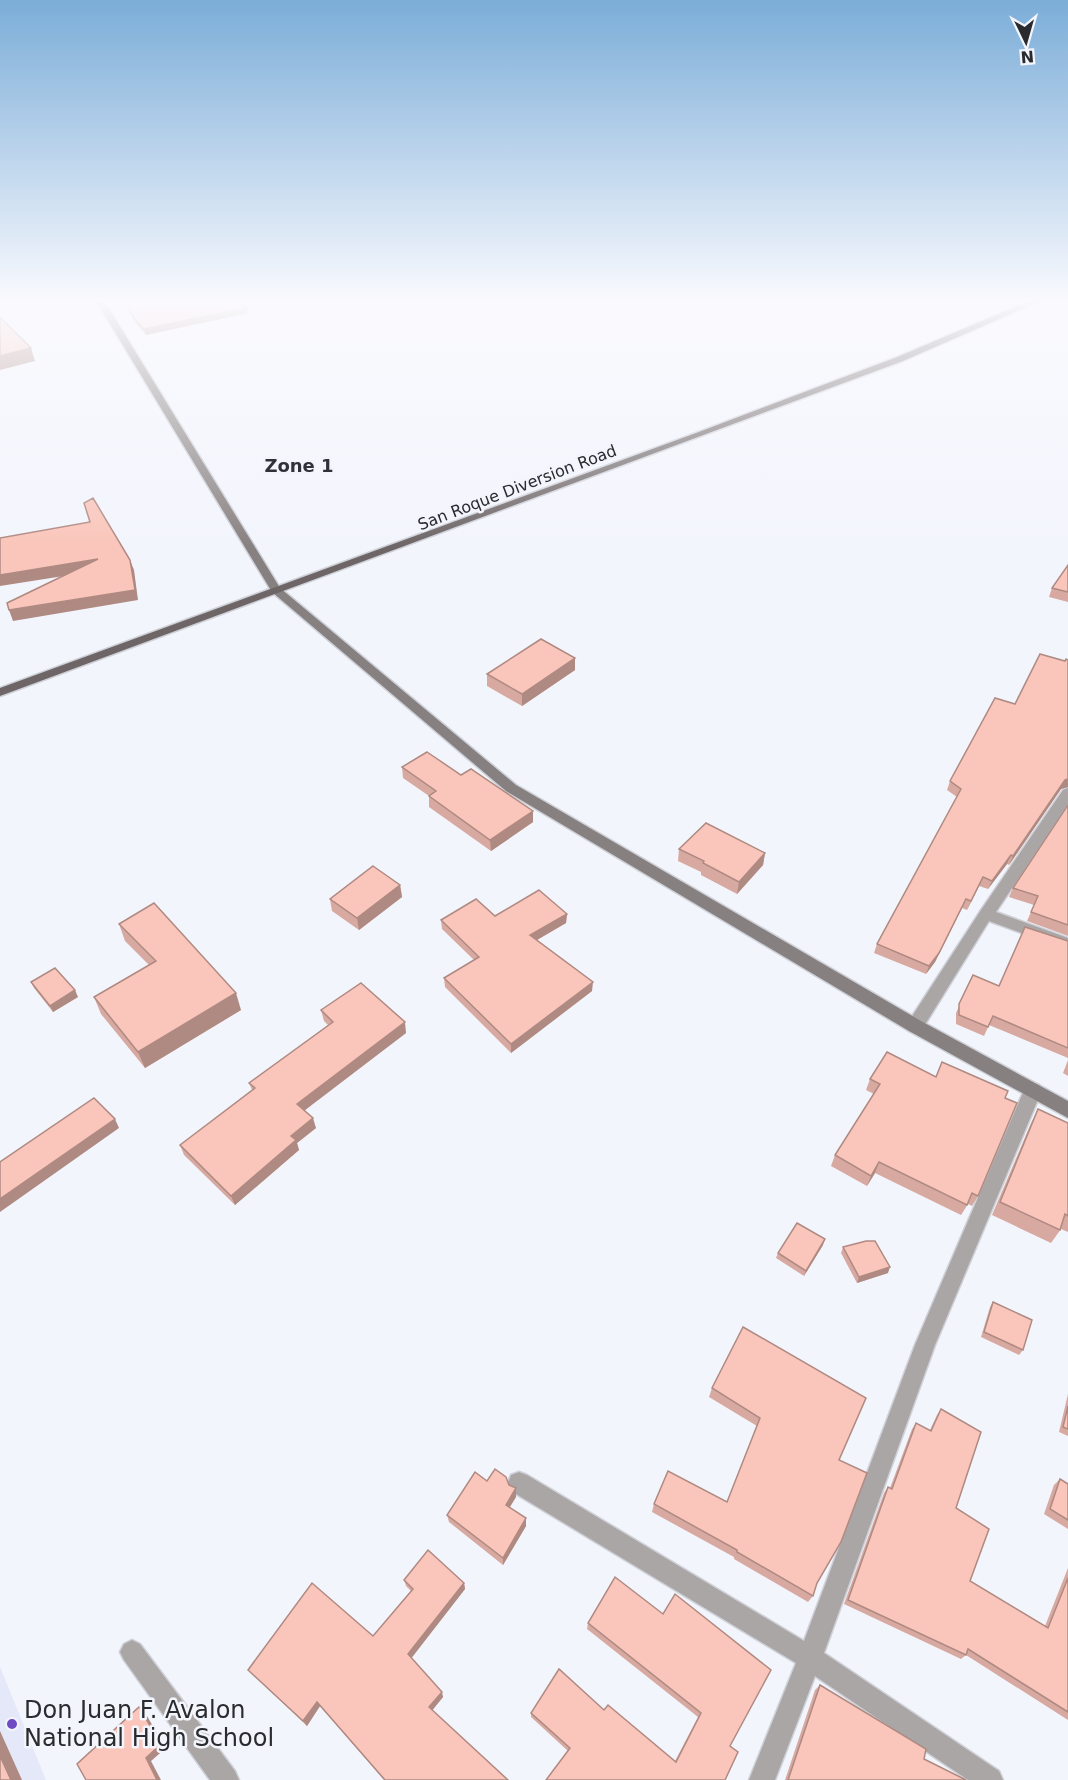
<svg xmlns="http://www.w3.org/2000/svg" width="1068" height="1780" viewBox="0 0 1068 1780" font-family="'DejaVu Sans',sans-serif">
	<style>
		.built { fill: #e5e8f8 }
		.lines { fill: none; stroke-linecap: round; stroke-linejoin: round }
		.street-casing { stroke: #cfd1d8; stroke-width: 3 }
		.secondary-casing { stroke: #cfd1d8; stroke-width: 3 }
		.primary-casing { stroke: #cfd1d8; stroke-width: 3 }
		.street { fill: #aba6a6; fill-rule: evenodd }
		.secondary { fill: #878080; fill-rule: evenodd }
		.primary { fill: #6d6566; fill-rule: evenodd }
		.wall { fill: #d7a9a0 }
		.shaded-wall { fill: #af8a82 }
		.building { fill: #fac5ba; stroke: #af8a82; stroke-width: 1.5 }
		.poi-dot { fill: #6e4ac3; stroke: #f3f5fd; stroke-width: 2 }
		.labels { text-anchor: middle; stroke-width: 5; stroke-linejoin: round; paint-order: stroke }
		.far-street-label { font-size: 16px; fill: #2a2b2e; stroke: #f3f5fd }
		.far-quarter-label { font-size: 18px; font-weight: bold; fill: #313239; stroke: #f3f5fd }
		.near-poi-label { font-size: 24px; fill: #2a2b2e; stroke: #f3f5fd; text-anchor: start }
	</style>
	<rect width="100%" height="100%" fill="#f3f5fd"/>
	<!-- built -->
	<path class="built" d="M0,1667L46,1780H0Z"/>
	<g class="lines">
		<!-- street casing -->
		<g class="street-casing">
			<g id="street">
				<path d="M1068,788V804L996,912L1068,938V950L989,921L921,1031L915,1033L909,1031L907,1026L909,1021L981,910L1063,790Z"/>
				<path d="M1033,1083L1039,1085L1042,1090L935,1345L824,1653L999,1771L1003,1780H968L815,1676L775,1780H749L796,1663L511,1491L508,1483L511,1475L519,1472L527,1475L804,1641L915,1345L1024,1090L1027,1085Z"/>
				<path d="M132,1640L140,1644L235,1771L239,1780H210L124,1660L120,1652L124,1644Z"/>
			</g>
		</g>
		<!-- secondary casing -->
		<g class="secondary-casing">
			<path id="secondary" d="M95,299H103L280,588L516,785L921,1021L1068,1101V1118L909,1031L506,791L272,592Z"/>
		</g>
		<!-- primary casing -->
		<g class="primary-casing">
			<path id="primary" d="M1034,299H1045L903,361L0,696V688L696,433L897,357Z"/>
		</g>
		<!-- street -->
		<use href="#street" class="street"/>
		<!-- secondary -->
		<use href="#secondary" class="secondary"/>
		<!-- primary -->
		<use href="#primary" class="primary"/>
	</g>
	<!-- wall -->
	<g class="wall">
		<path d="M123,299H232L247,308L248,313L146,335L135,323Z"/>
		<path d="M1068,565V602L1049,597L1052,588Z"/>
		<path d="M575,658V670L522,706L487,686V674Z"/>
		<path d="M1068,660V787L1061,789L1009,865L1007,864L988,889L979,886L967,910L962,908L935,962L926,974L874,953L877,944L957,797L947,790L950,781L1015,704Z"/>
		<path d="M402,767L461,775L533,811V822L491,851L429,807V796L403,778Z"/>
		<path d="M1068,805V936L1027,921L1034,905L1009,897L1013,888Z"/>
		<path d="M679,849L765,853L763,865L737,894L701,875V872L678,861Z"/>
		<path d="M400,885L402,897L359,930L332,911L330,899Z"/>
		<path d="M567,914L566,923L537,940L592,991L511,1053L445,987L444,978L474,960L442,929L441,920L495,916Z"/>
		<path d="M119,924L241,1010L145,1068L101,1014L94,997L149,965L125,941Z"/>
		<path d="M1068,941V1058L989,1025L984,1036L956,1024V1013L973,975L999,986Z"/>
		<path d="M31,982L78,997L53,1012L34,988Z"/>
		<path d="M321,1010L406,1033L304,1110L316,1128L297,1143L299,1150L235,1205L184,1155L180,1145L252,1090L249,1083L328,1025L324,1021Z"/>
		<path d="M1068,1060V1076L1063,1073Z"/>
		<path d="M936,1077L1005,1098L978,1196L972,1206L968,1204L961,1215L875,1173L867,1186L831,1166L835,1155L874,1094L866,1090L870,1079Z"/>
		<path d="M1038,1109L1068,1123V1232L1061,1229L1051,1243L992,1215L1031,1123Z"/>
		<path d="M823,1245L804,1276L776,1258L778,1253Z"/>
		<path d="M843,1247L888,1273L857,1283L841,1253Z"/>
		<path d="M993,1302L1023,1350L1019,1355L981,1337L990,1307Z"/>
		<path d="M712,1388L839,1460L817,1583L813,1596L808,1602L734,1559V1557L652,1512L654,1504L727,1502L757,1426L709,1397Z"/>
		<path d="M1068,1394V1436L1059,1432Z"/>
		<path d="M941,1409L956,1508L970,1581L1045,1626L1068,1568V1720L966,1655L961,1659L844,1604L884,1493L888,1487L890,1488L912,1429L916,1423L930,1430L937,1415Z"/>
		<path d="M1060,1479L1068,1484V1529L1044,1514L1054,1485Z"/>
		<path d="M487,1481L516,1497L510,1507L526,1526L503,1565L449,1522L447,1515Z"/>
		<path d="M615,1577L730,1746L725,1780L568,1751L531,1717V1713L604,1710L675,1761L698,1717L587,1629L588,1623Z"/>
		<path d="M404,1580L464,1583L465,1589L411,1658L443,1697L432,1710L508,1780H384L320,1706L307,1726L248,1670L373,1636L411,1591L406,1586Z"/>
		<path d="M820,1685L924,1759L966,1780H785L815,1690Z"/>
	</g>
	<!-- shaded-wall -->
	<g class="shaded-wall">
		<path d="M247,308L248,313L146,335L144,329Z"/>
		<path d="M31,348L35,361L0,370V356Z"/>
		<path d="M98,559L102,570L0,586V575Z"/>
		<path d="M130,560L134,570L138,600L13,621L9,610Z"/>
		<path d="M575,658V670L522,706V694Z"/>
		<path d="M1068,779V787L1061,789L1009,865L1013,856L1065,780Z"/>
		<path d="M533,811V822L491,851L490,840Z"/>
		<path d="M765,853L763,865L737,894L739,882Z"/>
		<path d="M1011,855L1007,864L988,889L992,881Z"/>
		<path d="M983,877L979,886L967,910L971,901Z"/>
		<path d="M400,885L402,897L359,930L357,918Z"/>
		<path d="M966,899L935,962L926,974L929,966Z"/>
		<path d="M567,914L566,923L530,944V935Z"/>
		<path d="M593,982L592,991L511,1053V1044Z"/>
		<path d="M75,990L78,997L53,1012L50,1006Z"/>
		<path d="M236,993L241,1010L145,1068L138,1052Z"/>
		<path d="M405,1022L406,1033L300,1114L297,1104Z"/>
		<path d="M313,1118L316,1128L297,1143L299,1150L235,1205L231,1196L291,1136Z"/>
		<path d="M115,1119L119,1128L0,1212V1199Z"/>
		<path d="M879,1162L875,1173L867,1186L871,1176Z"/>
		<path d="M825,1239L823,1245L804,1276L806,1271Z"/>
		<path d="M890,1267L888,1273L857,1283L859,1277Z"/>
		<path d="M516,1488V1497L506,1513V1505Z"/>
		<path d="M526,1518V1526L503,1565V1558Z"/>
		<path d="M464,1583L465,1589L410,1660L408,1654Z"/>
		<path d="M442,1692L443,1697L431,1712L429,1707Z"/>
		<path d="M317,1702L320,1706L307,1726L303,1721Z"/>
		<path d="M139,1707L144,1711L166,1748L151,1761L161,1780H157L146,1758Z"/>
		<path d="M0,1731L22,1780H11L0,1756Z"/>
	</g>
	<!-- building -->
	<g class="building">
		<path d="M124,299H232L247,308L144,329L134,318Z"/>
		<path d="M0,317L31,348L0,356Z"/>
		<path d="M93,498L130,560L135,590L9,610L7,603L98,559L0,575V538L90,522L84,503Z"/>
		<path d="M1068,565V592L1052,588Z"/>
		<path d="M541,639L575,658L522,694L487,674Z"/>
		<path d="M1040,654L1065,661L1066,659L1068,660V779L1065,780L1013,856L1011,855L992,881L983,877L971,901L966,899L939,953L929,966L877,944L961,789L950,781L995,698L1015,704Z"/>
		<path d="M427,752L461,775L471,769L533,811L490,840L429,796L436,791L402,767Z"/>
		<path d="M1068,805V925L1031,912L1038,896L1013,888Z"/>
		<path d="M706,823L765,853L739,882L703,863L704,861L679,849Z"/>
		<path d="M373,866L400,885L357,918L330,899Z"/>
		<path d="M539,890L567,914L530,935L593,982L511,1044L444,978L479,957L441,920L476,899L495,916Z"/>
		<path d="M154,903L236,993L138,1052L94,997L156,961L119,924Z"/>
		<path d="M1025,927L1068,941V1048L993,1016L988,1027L959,1015V1004L973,975L999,986Z"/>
		<path d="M55,968L75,990L50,1006L31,982Z"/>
		<path d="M361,983L405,1022L297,1104L313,1118L291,1136L296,1140L231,1196L180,1145L255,1088L249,1083L333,1022L321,1010Z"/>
		<path d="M887,1052L936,1077L942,1062L1008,1091L1005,1098L1017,1103L978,1196L972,1193L967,1205L879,1162L871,1176L835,1155L880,1084L870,1079Z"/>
		<path d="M94,1098L115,1119L0,1199V1162Z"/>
		<path d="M1038,1109L1068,1123V1216L1065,1214L1060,1230L1000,1202Z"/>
		<path d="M797,1223L825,1239L806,1271L778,1253Z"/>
		<path d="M866,1241H875L890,1267L859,1277L843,1247Z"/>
		<path d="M993,1302L1032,1320L1023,1350L984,1332Z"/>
		<path d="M743,1327L866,1398L839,1460L867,1473L841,1542L817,1583L813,1596L737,1552V1550L654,1504L668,1471L727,1502L760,1418L712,1388Z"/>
		<path d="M1068,1406V1429L1063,1427Z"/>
		<path d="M941,1409L981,1432L956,1508L989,1529L970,1581L1048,1628L1068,1578V1712L968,1649L966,1655L848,1600L888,1487L892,1489L916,1423L931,1431Z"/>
		<path d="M495,1469L506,1477L509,1485L516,1488L506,1505L526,1518L503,1558L447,1515L475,1472L487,1481Z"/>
		<path d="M1060,1479L1068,1484V1520L1050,1509Z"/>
		<path d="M428,1550L464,1583L408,1654L442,1692L429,1707L508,1780H385L317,1702L303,1721L248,1670L312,1583L373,1636L413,1589L404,1580Z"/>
		<path d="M615,1577L663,1614L675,1594L771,1670L730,1746L738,1752L725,1780H546L570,1748L531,1713L559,1669L604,1710L608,1705L676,1762L701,1713L588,1623Z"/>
		<path d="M820,1685L926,1749L924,1759L966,1780H788Z"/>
		<path d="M139,1707L161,1744L146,1758L157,1780H86L77,1764Z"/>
		<path d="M0,1756L11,1780H0Z"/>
	</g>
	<!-- sky -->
	<linearGradient id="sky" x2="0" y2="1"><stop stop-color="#7badd8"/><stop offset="0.55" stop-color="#fafafe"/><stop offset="1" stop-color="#fafafe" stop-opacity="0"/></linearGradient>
	<rect width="1068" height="548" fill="url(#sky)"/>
	<!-- markers -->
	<circle class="poi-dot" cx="12" cy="1724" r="6"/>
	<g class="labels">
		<!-- far-street labels -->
		<g class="far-street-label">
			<text transform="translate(517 487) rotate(-21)" y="6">San Roque Diversion Road</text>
		</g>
		<!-- far-quarter labels -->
		<g class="far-quarter-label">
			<text x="299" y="472">Zone 1</text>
		</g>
		<!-- near-poi labels -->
		<g class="near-poi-label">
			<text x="24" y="1718">Don Juan F. Avalon<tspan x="24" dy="28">National High School</tspan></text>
		</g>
	</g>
	<!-- north arrow -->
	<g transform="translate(1026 42) rotate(175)" stroke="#f3f5fd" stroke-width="4.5" paint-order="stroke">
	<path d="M0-4.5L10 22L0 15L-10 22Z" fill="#2a2b2e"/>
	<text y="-9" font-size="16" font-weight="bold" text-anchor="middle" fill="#2a2b2e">N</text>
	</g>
</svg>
